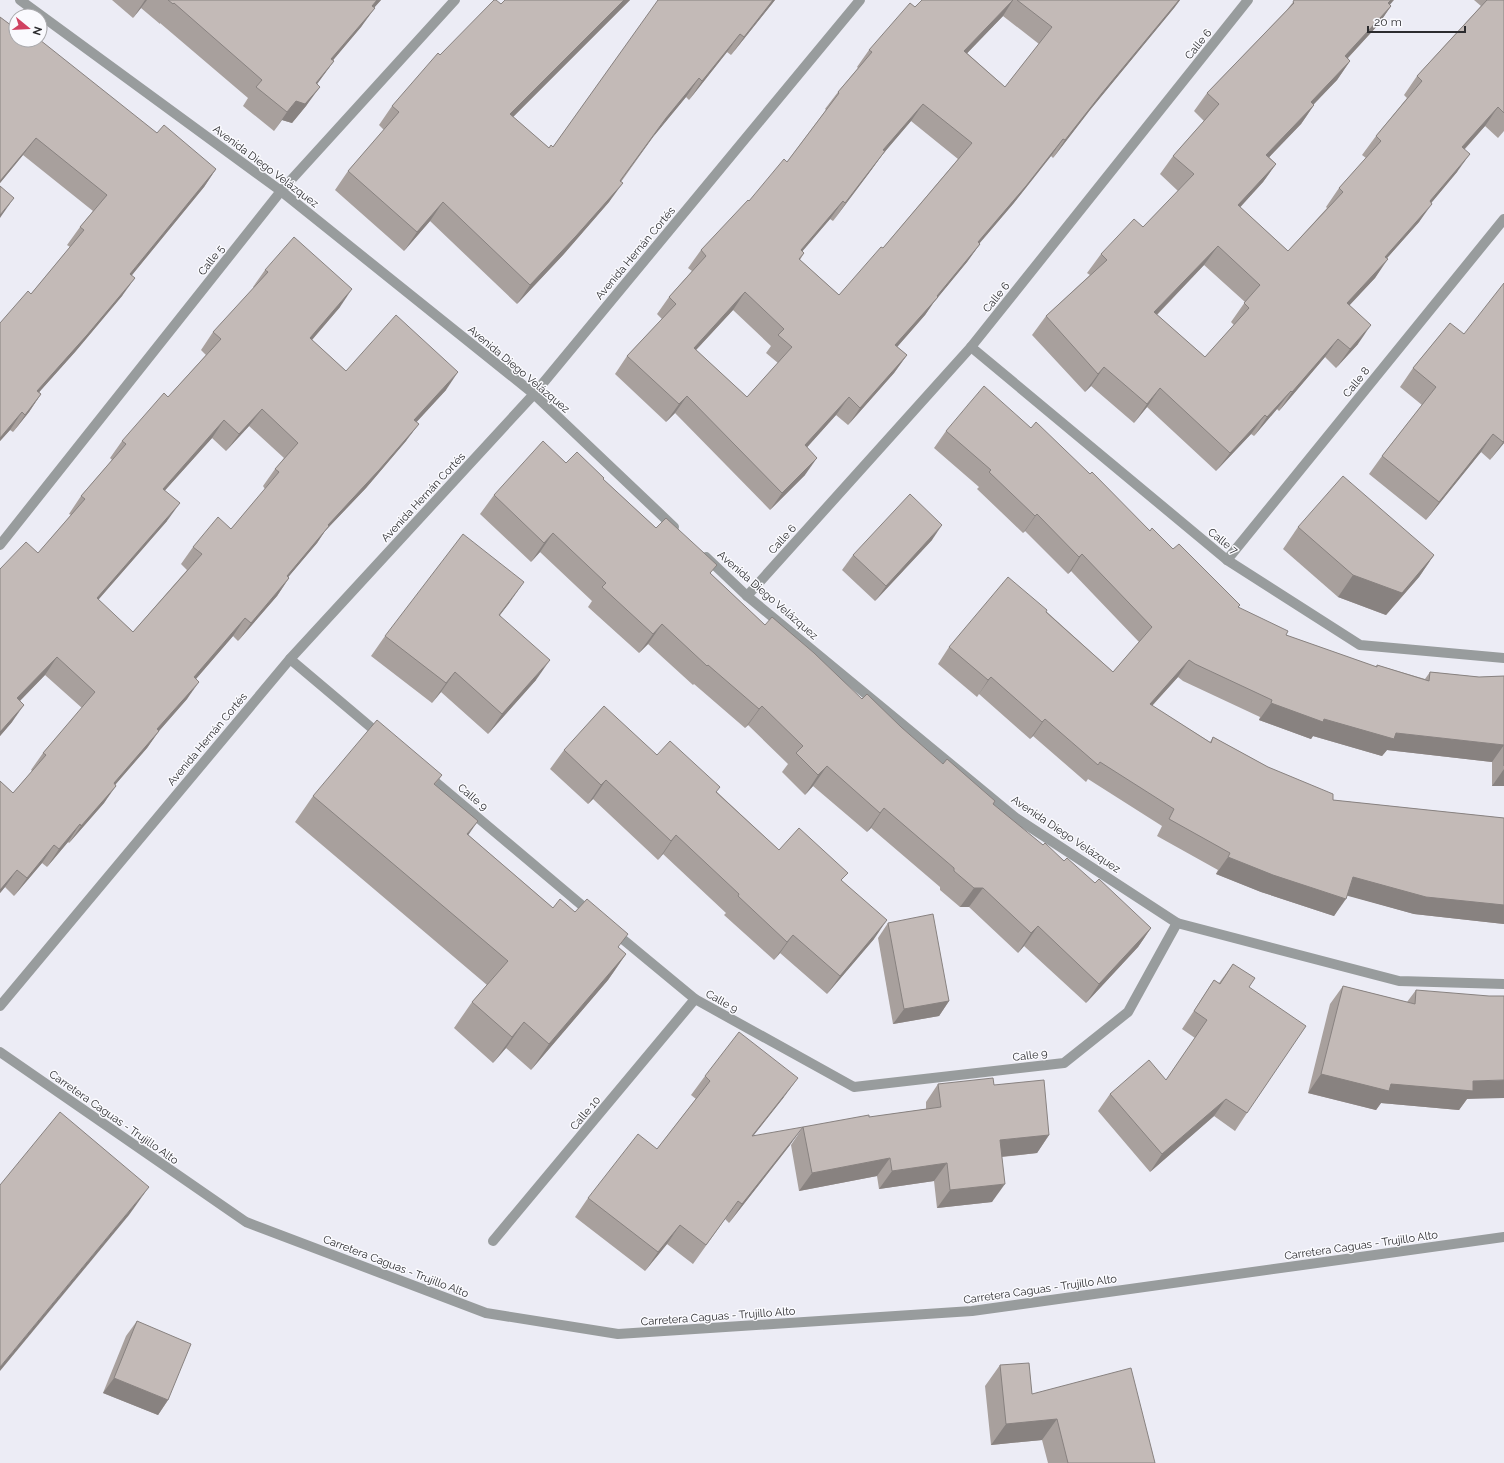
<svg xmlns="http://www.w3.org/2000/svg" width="1504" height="1463" viewBox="0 0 1504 1463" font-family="Raleway,sans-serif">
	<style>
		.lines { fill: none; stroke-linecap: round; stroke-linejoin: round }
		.minor { stroke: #989c9d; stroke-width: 10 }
		.tertiary { stroke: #989c9d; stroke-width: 10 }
		.wall { fill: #a8a09d; fill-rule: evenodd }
		.shaded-wall { fill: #888280 }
		.building { fill: #c3bab7; stroke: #888280; fill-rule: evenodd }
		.labels { text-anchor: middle; stroke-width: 3; stroke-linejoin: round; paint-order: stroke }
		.street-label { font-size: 11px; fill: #2c2c2f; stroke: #fafafe }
	</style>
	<rect width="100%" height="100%" fill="#ececf5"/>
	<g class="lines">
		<!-- minor -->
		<g class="minor">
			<path d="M20,0L281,191L534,394L674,527"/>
			<path d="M971,347L1227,560L1360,645L1504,658"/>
			<path d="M0,545L281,191L455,0"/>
			<path d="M706,557L747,596L1016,818L1177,923L1399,981L1504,984"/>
			<path d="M1227,560L1504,219"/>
			<path d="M747,596L971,347L1248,0"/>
			<path d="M290,659L380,735"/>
			<path d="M426,774L591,913"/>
			<path d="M614,932L695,999L854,1087L1064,1063L1128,1012L1177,923"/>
			<path d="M0,1006L290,659L534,394L860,0"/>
			<path d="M493,1241L695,999"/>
		</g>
		<!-- tertiary -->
		<path class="tertiary" d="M0,1052L246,1222L486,1313L618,1334L972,1311L1504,1237"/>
	</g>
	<!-- wall -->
	<g class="wall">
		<path d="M112,0H381L374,7L361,27L333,60L334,61L317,84L306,106L292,123L282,120L274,131L243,106L248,98L160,23V24L141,8L133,18Z"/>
		<path d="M505,0H630L513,117L549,148L553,147L658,1L657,0H775L731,55L727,52L689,100L686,97L653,137L621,182L609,202L563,255L517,304L430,221L404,251L335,190L348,171L384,130L379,125L392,106L440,55L501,4Z"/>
		<path d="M922,0H1180L1174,8L1090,110L1053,158L1051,156L1013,204L979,244H980L967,262L934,302L925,315L897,347L907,355L894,373L848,425L836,415L807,447L805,475L770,510L675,413L666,422L615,374L627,356L662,319L657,314L669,297L692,271L688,268L701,250L787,162L826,110L825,109L838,92L858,68L857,67L869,50ZM1003,16L1039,44L1005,87L967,53ZM911,121L958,159L883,248L839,295L800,260L804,253L802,251L830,219L833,221L872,169L882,155ZM733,310L771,346L766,353L778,363L747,397L696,350Z"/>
		<path d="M1474,0H1504V131L1498,138L1485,126L1465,149L1457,172L1431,203L1419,222L1387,258L1375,278L1349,305L1358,344L1336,368L1325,357L1279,411L1277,409L1254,436L1251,434L1216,471L1147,407L1134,423L1091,386L1085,392L1032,335L1046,316L1090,275L1087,273L1101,254L1143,227L1178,191L1160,174L1173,156L1204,121L1194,111L1207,93L1286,11L1293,2L1390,5L1391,6L1378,25L1348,58L1350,61L1337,80L1313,104L1314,105L1301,124L1269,157L1276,164L1263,182L1240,207L1288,251L1327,208L1326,207L1339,188L1366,158L1362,155L1376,136L1407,98L1404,95L1417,76L1481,6ZM1204,265L1245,302L1231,322L1234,325L1205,357L1157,315Z"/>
		<path d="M0,17L16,29L157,133L216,169L204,187L132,275L122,296L75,352L39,392L41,394L29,412L13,432L10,430L0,441V323L31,294L70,247L67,245L80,227L93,211L23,155L0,183Z"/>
		<path d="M265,270L340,307L312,340L346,371L446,390L416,422L406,441L366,488L325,531L317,543L288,577L289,578L277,596L238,641L233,636L196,679L187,699L159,731L147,748L115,785L104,803L69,843L68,842L47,867L42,863L14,896L5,887L0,893V781L13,793L32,771L31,770L43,753L82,708L45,675L20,701L12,722L0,736V569L38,553L71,515L69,514L81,496L112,460L110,458L122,441L168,397L206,355L201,350L213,332L254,288L253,287ZM249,426L284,458L275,469L263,486L265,489L231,529L193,547L181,564L187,570L133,632L98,600L167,521L165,490L212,438L226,451Z"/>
		<path d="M1450,323L1504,443L1490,460L1481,452L1426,520L1369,474L1382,456L1422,405L1400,387L1413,368Z"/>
		<path d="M1031,428L1150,531L1173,549L1238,608L1286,635L1376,667L1377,665L1425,679L1430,672L1479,677L1504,676V786H1492V762L1387,750L1382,756L1313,736L1311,739L1259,720L1260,717L1183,681L1178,677L1152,706L1210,742L1213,737L1268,767L1333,800L1504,818V924L1414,914L1347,895L1334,916L1261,892L1216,874L1218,870L1157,836L1162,826L1088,779L1086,782L1033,736L1030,739L979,694L977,697L938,664L949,647L1047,612L1113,672L1139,642L1071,571L1068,574L1025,531L1023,533L977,489L979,487L934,448L946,431Z"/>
		<path d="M566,463L603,479L656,528L711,574L765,625L862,699L901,727L943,764L1043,845L1095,883L1151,928L1138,947L1086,1003L1024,946L1018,953L969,907H960L940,890V887L871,828L867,832L813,786L805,795L782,772L788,764L748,725L745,728L694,684L693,685L648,644L639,653L588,607L592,601L540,552L531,562L480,514L494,495Z"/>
		<path d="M1298,527L1434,555L1419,577L1386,615L1338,597L1283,549Z"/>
		<path d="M932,540L875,601L842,570L853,555Z"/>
		<path d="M510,602L500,615L536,680L488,734L441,692L432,703L371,656L385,636Z"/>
		<path d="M564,750L657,755L717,792L779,850L842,881L874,939L827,994L780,953L774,960L724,915L726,913L663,854L658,860L593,799L588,804L550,769Z"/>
		<path d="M442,775L435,785L468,835L553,908L575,912L626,954L608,980L531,1070L506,1048L493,1063L454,1028L472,1002L487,985L295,822L313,796Z"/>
		<path d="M888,923L949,1001L939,1016L893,1024L878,938Z"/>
		<path d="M1233,964L1249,987L1247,1113L1235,1131L1214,1116L1150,1172L1098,1111L1110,1094L1166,1080L1195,1038L1182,1029L1214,980L1219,983Z"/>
		<path d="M1343,986L1407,1002L1416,990L1467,1099L1459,1110L1381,1103L1376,1110L1308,1093L1330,1004Z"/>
		<path d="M705,1076L784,1097L753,1136L790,1145L729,1223L725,1219L693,1264L667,1244L645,1271L575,1217L588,1198L657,1149L696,1099L691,1095Z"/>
		<path d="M938,1084L994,1085L1049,1135L1037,1153L1002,1157L992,1202L937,1208L934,1181L879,1189L877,1176L799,1191L791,1145L803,1127L926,1109V1102Z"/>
		<path d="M137,1321L168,1400L158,1415L103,1393L126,1336Z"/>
		<path d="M1000,1365L1032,1394L1155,1463H1048L1042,1440L991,1445L985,1386Z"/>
	</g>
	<!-- shaded-wall -->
	<g class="shaded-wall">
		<path d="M145,0H147L141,8L133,18Z"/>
		<path d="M377,0H381L359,25L372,6Z"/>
		<path d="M624,0H630L497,133L510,114Z"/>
		<path d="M773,0H775L731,55L744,37Z"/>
		<path d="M1013,0L1003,16L952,69L964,51Z"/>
		<path d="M1179,0H1180L1174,8L1090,110L1053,158L1065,140L1102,93Z"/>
		<path d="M1391,0H1394L1375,22L1388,3Z"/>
		<path d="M1391,6L1378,25L1332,75L1345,56Z"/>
		<path d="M375,8L361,27L318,78L331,59Z"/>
		<path d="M740,34L727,52L689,100L702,81Z"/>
		<path d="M334,61L320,80L303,103L316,83Z"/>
		<path d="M1350,61L1337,80L1298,121L1311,102Z"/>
		<path d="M699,78L686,97L653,137L607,200L666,118Z"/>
		<path d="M320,87L306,106L292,123L282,120L274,131L287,112L296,101Z"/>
		<path d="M923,104L911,121L882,155L872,169L833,221L883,150Z"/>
		<path d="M1314,105L1301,124L1253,174L1266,155Z"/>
		<path d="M1498,107L1485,126L1449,166L1462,147Z"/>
		<path d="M36,138L23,155L0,183V181Z"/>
		<path d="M1063,139L1051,156L1013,204L965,260L978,242Z"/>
		<path d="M1470,154L1457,172L1417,220L1430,201Z"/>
		<path d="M1276,164L1263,182L1225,224L1238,205Z"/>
		<path d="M216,169L204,187L118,292L130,274Z"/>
		<path d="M623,183L609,202L563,255L517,304L530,285Z"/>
		<path d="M14,198L2,215L0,218V215Z"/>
		<path d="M843,201L830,219L789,267L801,250Z"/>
		<path d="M443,202L430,221L404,251L417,232Z"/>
		<path d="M1432,204L1419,222L1372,275L1385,257Z"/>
		<path d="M980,244L967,262L934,302L925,315L883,363L895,345Z"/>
		<path d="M1218,246L1204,265L1141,331L1154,312Z"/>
		<path d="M1388,259L1375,278L1334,322L1347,303Z"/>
		<path d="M135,278L122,296L75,352L25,408L37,391Z"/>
		<path d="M352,289L340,307L298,356L310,338Z"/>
		<path d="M745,292L733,310L682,365L694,348Z"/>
		<path d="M1371,325L1358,344L1336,368L1350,349Z"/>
		<path d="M1338,339L1325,357L1279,411L1292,392Z"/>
		<path d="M907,355L894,373L848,425L860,408Z"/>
		<path d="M1104,367L1091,386L1085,392L1098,374Z"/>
		<path d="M458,372L446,390L402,438L414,420Z"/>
		<path d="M1160,388L1147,407L1134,423L1147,404Z"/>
		<path d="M1291,391L1277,409L1254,436L1267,417Z"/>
		<path d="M41,394L29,412L13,432L25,415Z"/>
		<path d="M687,396L675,413L666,422L679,404Z"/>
		<path d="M849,397L836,415L793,463L805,445Z"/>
		<path d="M262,409L249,426L226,451L239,434Z"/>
		<path d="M22,412L10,430L0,441V438Z"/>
		<path d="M1265,415L1251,434L1216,471L1230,453Z"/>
		<path d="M224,420L212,438L151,506L163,489Z"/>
		<path d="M419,424L406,441L366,488L325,531L317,543L274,594L287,576L328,525Z"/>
		<path d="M1493,434L1481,452L1426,520L1439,502Z"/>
		<path d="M1504,441V443L1490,460Z"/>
		<path d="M817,458L805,475L770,510L782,493Z"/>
		<path d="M180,503L167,521L84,616L97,598Z"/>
		<path d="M1037,514L1025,531L1023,533L1035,516Z"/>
		<path d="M942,525L932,540L875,601L886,586Z"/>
		<path d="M553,533L540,552L531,562L544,543Z"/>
		<path d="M1082,554L1071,571L1068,574L1079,557Z"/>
		<path d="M1434,555L1419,577L1386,615L1338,597L1353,575Z"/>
		<path d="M289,578L277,596L238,641L251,623Z"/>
		<path d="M524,582L510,602L485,634L499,615Z"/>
		<path d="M245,618L233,636L182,695L194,677Z"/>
		<path d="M662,624L648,644L639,653L653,634Z"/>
		<path d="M57,657L45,675L5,716L17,698Z"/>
		<path d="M550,660L536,680L488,734L502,714Z"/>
		<path d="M1189,660L1178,677L1138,721L1150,704Z"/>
		<path d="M455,672L441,692L432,703L446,683Z"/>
		<path d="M991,677L979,694L977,697L988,680Z"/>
		<path d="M199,682L187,699L145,747L157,729Z"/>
		<path d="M1271,703L1324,719L1396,733L1504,745L1492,762L1387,750L1382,756L1313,736L1311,739L1259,720Z"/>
		<path d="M24,705L12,722L0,736V732Z"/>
		<path d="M762,706L748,725L745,728L759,709Z"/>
		<path d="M1045,719L1033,736L1030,739L1042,722Z"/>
		<path d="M159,731L147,748L101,801L114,783Z"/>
		<path d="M827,766L813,786L805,795L818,775Z"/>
		<path d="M1504,769V786H1492Z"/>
		<path d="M606,780L593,799L588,804L601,785Z"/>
		<path d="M116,786L104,803L69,843L81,826Z"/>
		<path d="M884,808L871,828L867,832L880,813Z"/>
		<path d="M478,821L460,847L467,834Z"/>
		<path d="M80,824L68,842L47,867L59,849Z"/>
		<path d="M676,835L663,854L658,860L671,841Z"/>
		<path d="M54,845L42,863L14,896L27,878Z"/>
		<path d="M1228,857L1346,899L1334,916L1261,892L1216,874Z"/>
		<path d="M17,870L5,887L0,893V890Z"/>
		<path d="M1353,877L1504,905V924L1414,914L1341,894Z"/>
		<path d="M974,888H983L969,907H960Z"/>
		<path d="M887,920L874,939L827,994L840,976Z"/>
		<path d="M1038,926L1024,946L1018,953L1031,933Z"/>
		<path d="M1151,928L1138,947L1086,1003L1099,984Z"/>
		<path d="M793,935L780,953L774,960L787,942Z"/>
		<path d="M626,954L608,980L531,1070L549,1044Z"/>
		<path d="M949,1001L939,1016L893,1024L904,1009Z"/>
		<path d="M524,1022L506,1048L493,1063L512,1037Z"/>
		<path d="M1321,1074L1391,1084L1504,1080V1098L1467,1099L1459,1110L1381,1103L1376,1110L1308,1093Z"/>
		<path d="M798,1078L784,1097L738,1155L752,1136Z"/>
		<path d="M1226,1099L1214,1116L1150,1172L1162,1154Z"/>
		<path d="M803,1127L790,1145L729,1223L742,1204Z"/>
		<path d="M1049,1135L1037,1153L988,1158L1000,1140Z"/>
		<path d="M890,1158L877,1176L799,1191L812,1173Z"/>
		<path d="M947,1163L934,1181L879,1189L892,1171Z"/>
		<path d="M1005,1184L992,1202L937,1208L950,1190Z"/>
		<path d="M149,1187L129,1215L0,1371V1367Z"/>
		<path d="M680,1225L667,1244L645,1271L658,1252Z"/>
		<path d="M114,1378L168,1400L158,1415L103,1393Z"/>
		<path d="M1057,1419L1042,1440L991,1445L1006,1424Z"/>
	</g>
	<!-- building -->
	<g class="building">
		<path d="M168,0H377L372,6L375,8L331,59L334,61L316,83L320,87L305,104L296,101L287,112L256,87L262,80L174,3L173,4Z"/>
		<path d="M494,0H496L501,4L505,0H624L510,114L549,148L551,145L553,147L658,0H773L744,37L740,34L702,81L699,78L666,118L620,181L623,183L576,236L530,285L443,202L417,232L348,171L399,112L392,106L438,53L440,55Z"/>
		<path d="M922,0H1013L964,51L1005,87L1052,27L1017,0H1179L1102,93L1065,140L1063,139L1026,186L978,242L980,244L937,296L938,297L895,345L907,355L860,408L849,397L805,445L817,458L782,493L687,396L679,404L627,356L676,304L669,297L706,256L701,250L748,200L749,201L784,159L787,162L839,93L838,92L872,52L869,50L910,3L915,7ZM923,104L972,143L883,248L881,247L839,295L799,259L804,253L801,250L843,201L845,203L885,151L883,150ZM745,292L784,329L778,335L792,347L747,397L694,348Z"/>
		<path d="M1294,0H1391L1388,3L1391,6L1345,56L1350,61L1311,102L1314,105L1266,155L1276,164L1238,205L1288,251L1343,192L1339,188L1381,141L1376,136L1422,81L1417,76L1487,0H1504V113L1498,107L1462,147L1470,154L1430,201L1432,204L1385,257L1388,259L1347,303L1371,325L1350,349L1338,339L1292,392L1291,391L1267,417L1265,415L1230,453L1160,388L1147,404L1104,367L1098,374L1046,316L1107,260L1101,254L1134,219L1143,227L1194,174L1173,156L1219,104L1207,93L1294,3L1293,2ZM1218,246L1260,285L1244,303L1249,308L1205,357L1154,312Z"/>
		<path d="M0,17L16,29V40H40L157,133L164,125L216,169L130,274L135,278L87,335L37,391L41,394L25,415L22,412L0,438V323L28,291L31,294L84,230L80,227L107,195L36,138L0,181Z"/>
		<path d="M0,186L14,198L0,215Z"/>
		<path d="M294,237L352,289L310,338L346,371L396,315L458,372L414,420L419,424L379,470L328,525L329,526L287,576L289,578L251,623L245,618L194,677L199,682L157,729L159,731L114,783L116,786L81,826L80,824L59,849L54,845L27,878L17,870L0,890V781L13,793L46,755L43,753L95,692L57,657L17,698L24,705L0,732V569L26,542L38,553L85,499L81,496L126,444L122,441L164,393L168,397L221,339L213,332L268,272L265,270ZM262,409L298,443L275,469L279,472L231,529L218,517L193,547L202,554L133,632L97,598L180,503L163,489L224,420L239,434Z"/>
		<path d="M1504,283V441L1503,442L1493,434L1439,502L1382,456L1436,387L1413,368L1450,323L1464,334Z"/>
		<path d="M984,386L1031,428L1036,422L1090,474L1092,472L1150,531L1152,528L1173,549L1179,544L1240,605L1238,607L1288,631L1286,635L1377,667V665L1429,681L1430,672L1479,677L1504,676V766V745L1396,733L1394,739L1324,719L1323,722L1271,703L1272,700L1195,664L1189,660L1150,704L1211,743L1213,737L1268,767L1333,794V800L1504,818V905L1426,897L1353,877L1346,899L1273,875L1228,857L1230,853L1169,819L1174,809L1100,762L1098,765L1045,719L1042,722L991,677L988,680L949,647L1008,577L1047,610L1046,612L1113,672L1152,627L1082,554L1079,557L1037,514L1035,516L989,472L991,470L946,431Z"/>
		<path d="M543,441L566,463L577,452L604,478L603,479L656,528L666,518L717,565L710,573L765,625L772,617L814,653L862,699L867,694L901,727L943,764L947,759L995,801L993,804L1043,845L1045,843L1064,861L1067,858L1095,883L1099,879L1151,928L1099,984L1038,926L1031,933L983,888H974L954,871V868L884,808L880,813L827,766L818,775L796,753L803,746L762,706L759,709L708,665L707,666L662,624L653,634L602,587L606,583L553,533L544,543L494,495Z"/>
		<path d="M1343,476L1434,555L1402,593L1353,575L1298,527Z"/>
		<path d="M910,494L942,525L886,586L853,555Z"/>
		<path d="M463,534L524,582L499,615L550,660L502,714L455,672L446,683L385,636Z"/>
		<path d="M604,706L657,755L670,741L720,787L716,792L779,850L799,828L848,873L841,880L887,920L840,976L793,935L787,942L738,896L739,894L676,835L671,841L606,780L601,785L564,750Z"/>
		<path d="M377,720L442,775L434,784L478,821L467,834L553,908L560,899L575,912L587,899L628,934L618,947L626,954L549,1044L524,1022L512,1037L472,1002L508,961L313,796Z"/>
		<path d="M933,914L949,1001L904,1009L888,923Z"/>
		<path d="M1233,964L1255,978L1249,987L1306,1026L1247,1113L1226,1099L1162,1154L1110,1094L1149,1060L1166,1080L1207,1020L1194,1011L1214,980L1220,984Z"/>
		<path d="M1343,986L1415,1004L1416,990L1489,996H1504V1080L1473,1081V1091L1391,1084L1389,1091L1321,1074Z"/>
		<path d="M739,1032L798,1078L752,1136L803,1127L742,1204L738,1201L706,1245L680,1225L658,1252L588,1198L638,1134L657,1149L710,1081L705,1076Z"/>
		<path d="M993,1078L994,1085L1044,1080L1049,1135L1000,1140L1005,1184L950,1190L947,1163L892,1171L890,1158L812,1173L803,1127L869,1115V1117L941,1107L938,1084Z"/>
		<path d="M60,1112L149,1187L0,1367V1185Z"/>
		<path d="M137,1321L191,1344L168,1400L114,1378Z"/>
		<path d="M1029,1363L1032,1394L1131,1368L1155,1463H1068L1057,1419L1006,1424L1000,1365Z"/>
	</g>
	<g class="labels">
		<!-- street labels -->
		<g class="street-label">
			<text transform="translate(1198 44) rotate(-51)" y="4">Calle 6</text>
			<text transform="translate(266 166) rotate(37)" y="4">Avenida Diego Velázquez</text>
			<text transform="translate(635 253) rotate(-50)" y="4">Avenida Hernán Cortés</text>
			<text transform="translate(211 260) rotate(-52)" y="4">Calle 5</text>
			<text transform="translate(996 297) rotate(-51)" y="4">Calle 6</text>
			<text transform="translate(519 369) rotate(40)" y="4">Avenida Diego Velázquez</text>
			<text transform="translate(1356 382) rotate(-51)" y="4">Calle 8</text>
			<text transform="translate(423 497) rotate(-47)" y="4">Avenida Hernán Cortés</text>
			<text transform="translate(782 539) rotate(-48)" y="4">Calle 6</text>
			<text transform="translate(1223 541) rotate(39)" y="4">Calle 7</text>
			<text transform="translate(768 595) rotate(41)" y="4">Avenida Diego Velázquez</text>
			<text transform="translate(207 739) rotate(-50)" y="4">Avenida Hernán Cortés</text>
			<text transform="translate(473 797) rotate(40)" y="4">Calle 9</text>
			<text transform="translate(1066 834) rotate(34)" y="4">Avenida Diego Velázquez</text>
			<text transform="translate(722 1001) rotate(29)" y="4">Calle 9</text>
			<text transform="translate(1030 1055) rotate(-7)" y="4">Calle 9</text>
			<text transform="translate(585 1113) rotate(-50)" y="4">Calle 10</text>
			<text transform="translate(114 1117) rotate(35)" y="4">Carretera Caguas - Trujillo Alto</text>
			<text transform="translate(1361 1245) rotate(-8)" y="4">Carretera Caguas - Trujillo Alto</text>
			<text transform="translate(396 1266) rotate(21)" y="4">Carretera Caguas - Trujillo Alto</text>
			<text transform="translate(1040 1289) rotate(-8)" y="4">Carretera Caguas - Trujillo Alto</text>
			<text transform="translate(718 1316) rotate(-4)" y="4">Carretera Caguas - Trujillo Alto</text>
		</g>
	</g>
	<!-- north arrow -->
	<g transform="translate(28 28) rotate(108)"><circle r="19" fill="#fafafe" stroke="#a8a8ab"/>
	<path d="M0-3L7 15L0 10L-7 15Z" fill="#d04161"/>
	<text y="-6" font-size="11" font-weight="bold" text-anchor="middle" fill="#2c2c2f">N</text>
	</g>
	<!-- scale -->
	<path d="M1368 26v6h97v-6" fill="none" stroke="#2c2c2f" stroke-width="2"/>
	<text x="1374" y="26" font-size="12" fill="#2c2c2f" stroke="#fafafe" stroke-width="3" paint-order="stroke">20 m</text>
</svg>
